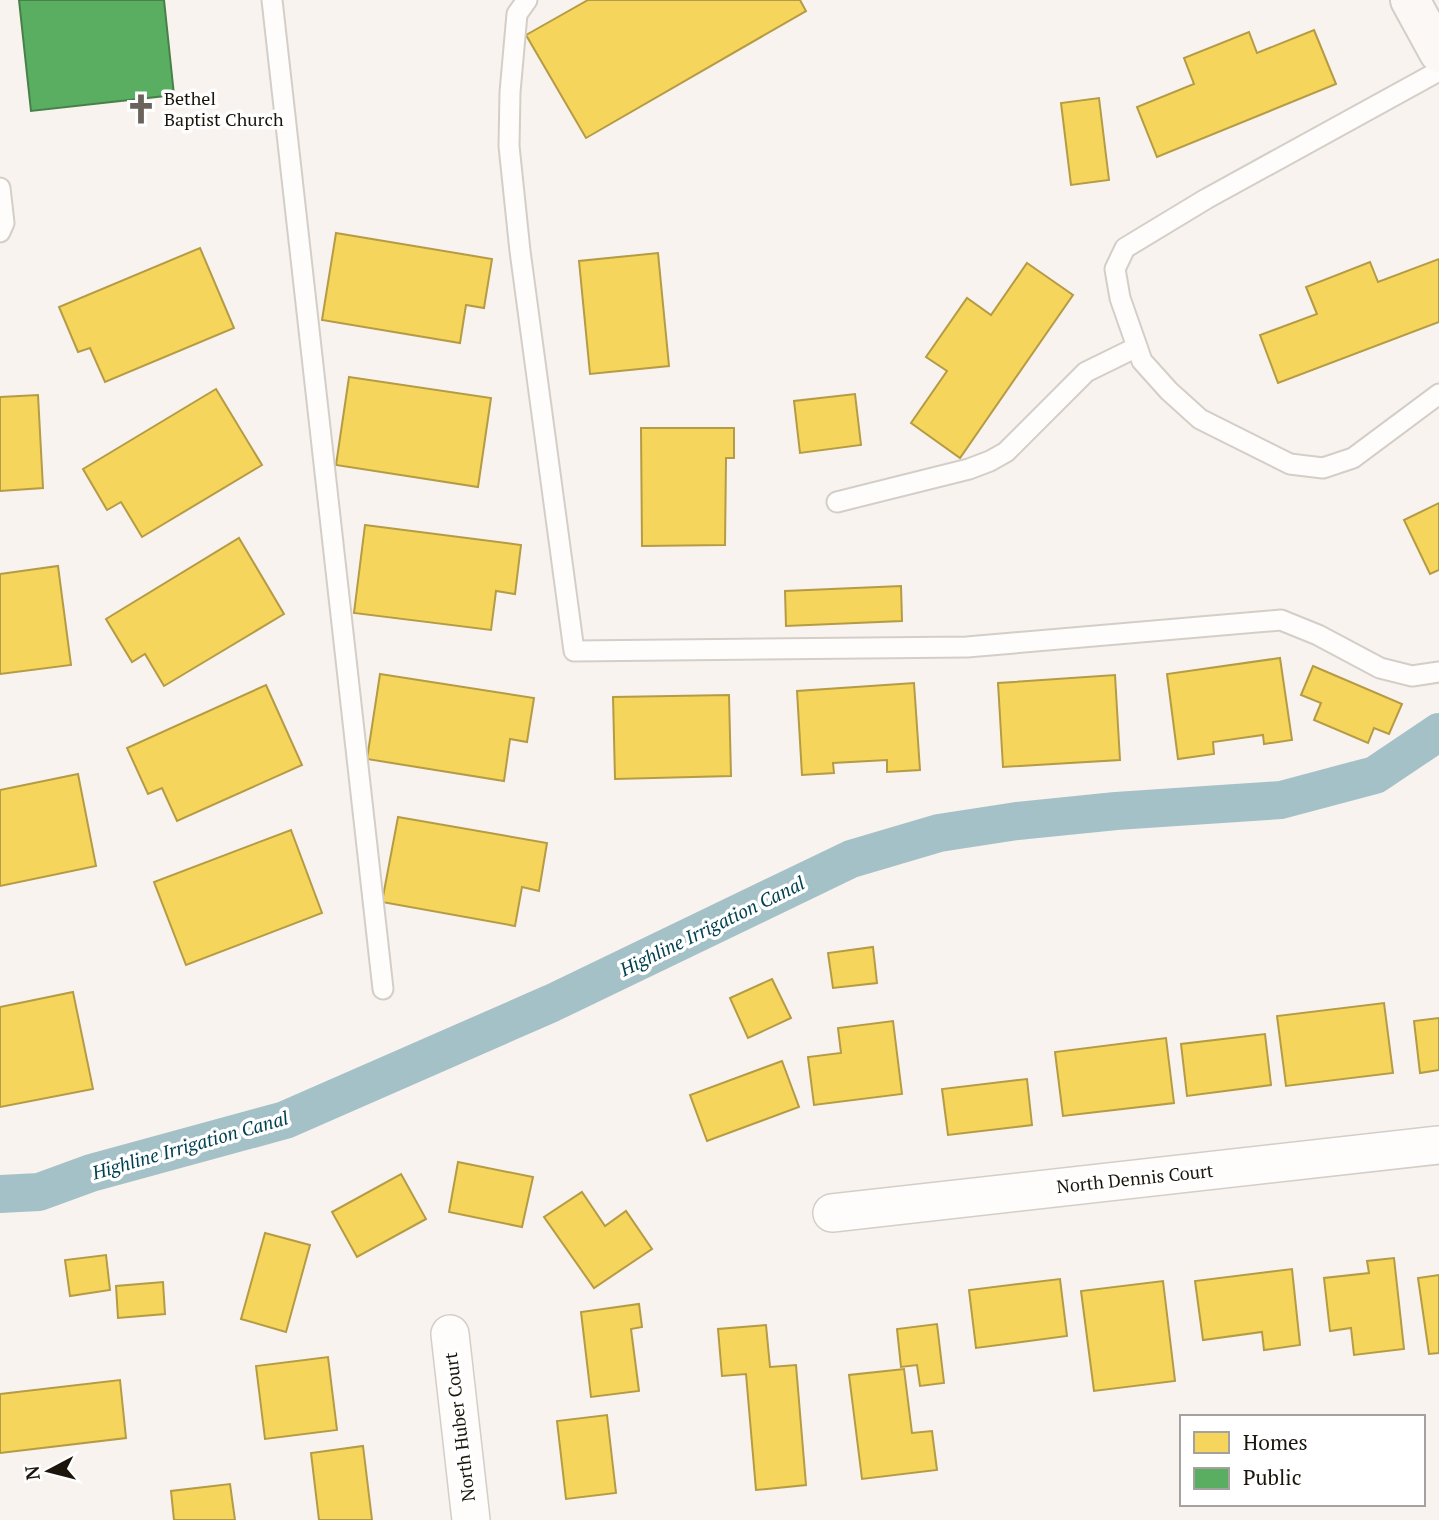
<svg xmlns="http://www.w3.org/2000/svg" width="1439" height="1520" viewBox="0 0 1439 1520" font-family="'PT Serif',serif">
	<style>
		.homes { fill: #f6d55c; stroke: #b59b44; stroke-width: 2 }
		.public { fill: #5aae61; stroke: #478048; stroke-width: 2 }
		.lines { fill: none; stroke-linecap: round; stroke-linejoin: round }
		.canal { stroke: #a5c1c8; stroke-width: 38 }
		.lane-casing { stroke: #d4cec7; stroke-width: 23 }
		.street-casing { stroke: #d4cec7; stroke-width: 40 }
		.secondary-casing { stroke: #d4cec7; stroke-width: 42 }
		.lane { stroke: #fefdfc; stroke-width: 19 }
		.street { stroke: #fefdfc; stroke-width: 37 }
		.secondary { stroke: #fbf8f6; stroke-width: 38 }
		.labels { text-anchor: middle; stroke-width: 7; stroke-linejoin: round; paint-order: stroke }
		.poi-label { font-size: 18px; fill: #1c150c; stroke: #fff; text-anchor: start }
		.street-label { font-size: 18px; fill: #1c150c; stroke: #fff }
		.water-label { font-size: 19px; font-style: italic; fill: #004150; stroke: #fff }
	</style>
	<rect width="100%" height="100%" fill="#f8f3ee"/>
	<!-- homes -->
	<g class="homes">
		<path d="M588,0H800L806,11L586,138L526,35Z"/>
		<path d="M1314,30L1336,84L1157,157L1137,107L1194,84L1184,58L1249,32L1257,53Z"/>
		<path d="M1099,98L1109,180L1071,185L1061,103Z"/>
		<path d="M336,233L492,259L484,308L466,305L460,343L322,320Z"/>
		<path d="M200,248L234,328L105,382L90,348L78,352L59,307Z"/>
		<path d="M658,253L669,366L590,374L579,261Z"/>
		<path d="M1439,259V322L1278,383L1260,335L1317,314L1306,287L1370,262L1378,282Z"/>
		<path d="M1027,263L1073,295L960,458L911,423L947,371L926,357L967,298L991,315Z"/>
		<path d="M349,377L491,398L478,487L336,465Z"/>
		<path d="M216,389L262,465L142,537L121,502L107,510L83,469Z"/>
		<path d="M855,394L861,445L800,453L794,401Z"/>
		<path d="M38,395L43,488L0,491V397Z"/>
		<path d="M641,428H734V458H726L725,545L642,546Z"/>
		<path d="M1439,503V570L1430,574L1404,520Z"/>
		<path d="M365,525L521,545L515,594L496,591L491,630L354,613Z"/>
		<path d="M239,538L284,614L164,686L145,654L132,662L106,619Z"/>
		<path d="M58,566L71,665L0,674V574Z"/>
		<path d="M901,586L902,621L786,626L785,591Z"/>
		<path d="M1280,658L1292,740L1264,744L1263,735L1213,742L1214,754L1178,759L1167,674Z"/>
		<path d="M1313,666L1402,704L1389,734L1374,728L1368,743L1314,720L1321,703L1301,695Z"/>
		<path d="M380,674L534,698L527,742L510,739L504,781L367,759Z"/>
		<path d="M1115,675L1120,760L1003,767L998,683Z"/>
		<path d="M914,683L920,770L887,772V760L833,763L834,773L802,775L797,691Z"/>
		<path d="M266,685L302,765L177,821L162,788L148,794L127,748Z"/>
		<path d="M729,695L731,776L615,779L613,697Z"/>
		<path d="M78,774L96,866L0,886V790Z"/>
		<path d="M398,817L547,843L539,891L522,887L515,926L382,902Z"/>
		<path d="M291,830L322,913L186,965L154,882Z"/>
		<path d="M873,947L877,983L833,988L828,953Z"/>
		<path d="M772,979L791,1018L748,1038L730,998Z"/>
		<path d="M73,992L93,1089L0,1107V1007Z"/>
		<path d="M1384,1003L1393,1073L1286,1086L1277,1016Z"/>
		<path d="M1439,1018V1070L1420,1073L1414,1021Z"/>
		<path d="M893,1021L902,1094L814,1105L808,1057L841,1053L838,1028Z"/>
		<path d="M1265,1034L1271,1085L1187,1096L1181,1044Z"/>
		<path d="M1166,1038L1174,1103L1063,1116L1055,1052Z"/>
		<path d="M782,1061L799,1107L707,1141L690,1095Z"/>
		<path d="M1027,1079L1032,1125L948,1135L942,1089Z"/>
		<path d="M458,1162L533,1177L522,1227L449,1212Z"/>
		<path d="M401,1174L426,1219L357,1257L332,1212Z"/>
		<path d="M582,1192L605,1226L626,1211L652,1249L594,1288L544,1217Z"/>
		<path d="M265,1233L310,1245L286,1332L241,1319Z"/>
		<path d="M106,1255L110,1290L70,1296L65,1260Z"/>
		<path d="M1394,1258L1404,1349L1354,1355L1351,1328L1330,1331L1324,1278L1369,1273L1367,1261Z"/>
		<path d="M1292,1269L1300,1345L1264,1350L1262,1332L1203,1340L1195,1281Z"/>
		<path d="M1439,1275V1353L1429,1354L1418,1278Z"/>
		<path d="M1060,1279L1067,1336L976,1348L969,1290Z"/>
		<path d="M1163,1281L1175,1381L1094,1391L1081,1291Z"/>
		<path d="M163,1282L165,1314L118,1318L116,1286Z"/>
		<path d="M639,1304L642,1327L631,1329L639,1391L591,1397L581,1312Z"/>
		<path d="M937,1324L944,1383L920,1386L917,1365L901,1367L897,1329Z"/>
		<path d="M766,1325L770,1367L796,1365L806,1485L756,1490L746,1374L722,1376L718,1329Z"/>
		<path d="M328,1357L337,1430L265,1439L256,1366Z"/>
		<path d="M904,1369L912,1433L932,1431L937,1470L862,1479L849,1375Z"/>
		<path d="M120,1380L126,1438L0,1453V1394Z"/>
		<path d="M607,1415L616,1493L566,1499L557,1421Z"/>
		<path d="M363,1446L372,1520H319L311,1453Z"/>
		<path d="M230,1484L235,1520H174L171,1491Z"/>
	</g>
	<!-- public -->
	<path class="public" d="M19,0H164L174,95L31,111Z"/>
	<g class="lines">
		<!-- canal -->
		<path class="canal" d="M0,1194L39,1192L91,1173L285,1120L552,1003L851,859L939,833L1017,821L1116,811L1281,800L1375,775L1439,732"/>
		<!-- lane casing -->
		<g class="lane-casing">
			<g id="lane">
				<path d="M272,0L383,989"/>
				<path d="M527,0L517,14L510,92L509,146L520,251L574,651L967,647L1281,620L1318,635L1380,668L1412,676L1439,672"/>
				<path d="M1439,71L1206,199L1125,248L1115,269L1120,298L1142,361L1169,391L1200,419L1290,464L1323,468L1353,458L1439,394"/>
				<path d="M0,188L4,223L0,232"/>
				<path d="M837,502L969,469L990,461L1006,452L1086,372L1137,347"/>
			</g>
		</g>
		<!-- street casing -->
		<g class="street-casing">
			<g id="street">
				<path d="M832,1213L1439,1145"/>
				<path d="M450,1334L471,1520"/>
			</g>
		</g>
		<!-- secondary casing -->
		<g class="secondary-casing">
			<path id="secondary" d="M1410,0L1439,53"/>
		</g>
		<!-- lane -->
		<use href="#lane" class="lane"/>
		<!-- street -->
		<use href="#street" class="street"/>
		<!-- secondary -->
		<use href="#secondary" class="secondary"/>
	</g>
	<!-- icons -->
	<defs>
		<g id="church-bare" transform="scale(2.415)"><path d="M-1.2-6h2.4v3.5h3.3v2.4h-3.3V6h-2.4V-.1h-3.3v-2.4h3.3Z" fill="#69635b" stroke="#fff" stroke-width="2.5" paint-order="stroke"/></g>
	</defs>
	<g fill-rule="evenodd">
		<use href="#church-bare" x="141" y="109"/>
	</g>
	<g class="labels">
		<!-- poi labels -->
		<g class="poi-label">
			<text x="164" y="105">Bethel<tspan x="164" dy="21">Baptist Church</tspan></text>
		</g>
		<!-- street labels -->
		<g class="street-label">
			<text transform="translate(1135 1179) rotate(-6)" y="6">North Dennis Court</text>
			<text transform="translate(460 1427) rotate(-97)" y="6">North Huber Court</text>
		</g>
		<!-- water labels -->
		<g class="water-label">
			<text transform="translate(712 926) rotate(-26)" y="7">Highline Irrigation Canal</text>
			<text transform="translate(190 1145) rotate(-16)" y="7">Highline Irrigation Canal</text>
		</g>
	</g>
	<!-- legend -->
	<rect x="1180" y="1415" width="245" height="91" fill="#ffffff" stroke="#a4a19e" stroke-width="2"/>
	<rect x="1194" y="1432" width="35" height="21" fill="#f6d55c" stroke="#a4a19e" stroke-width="2"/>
	<text x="1243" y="1450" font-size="21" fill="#1c150c">Homes</text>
	<rect x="1194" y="1468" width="35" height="21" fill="#5aae61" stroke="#a4a19e" stroke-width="2"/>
	<text x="1243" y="1485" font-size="21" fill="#1c150c">Public</text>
	<!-- north arrow -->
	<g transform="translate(49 1471) rotate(263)" stroke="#ffffff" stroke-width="5" paint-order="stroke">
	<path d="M0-5L12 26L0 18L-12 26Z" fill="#1c150c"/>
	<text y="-10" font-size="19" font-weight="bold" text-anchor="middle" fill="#1c150c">N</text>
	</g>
</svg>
